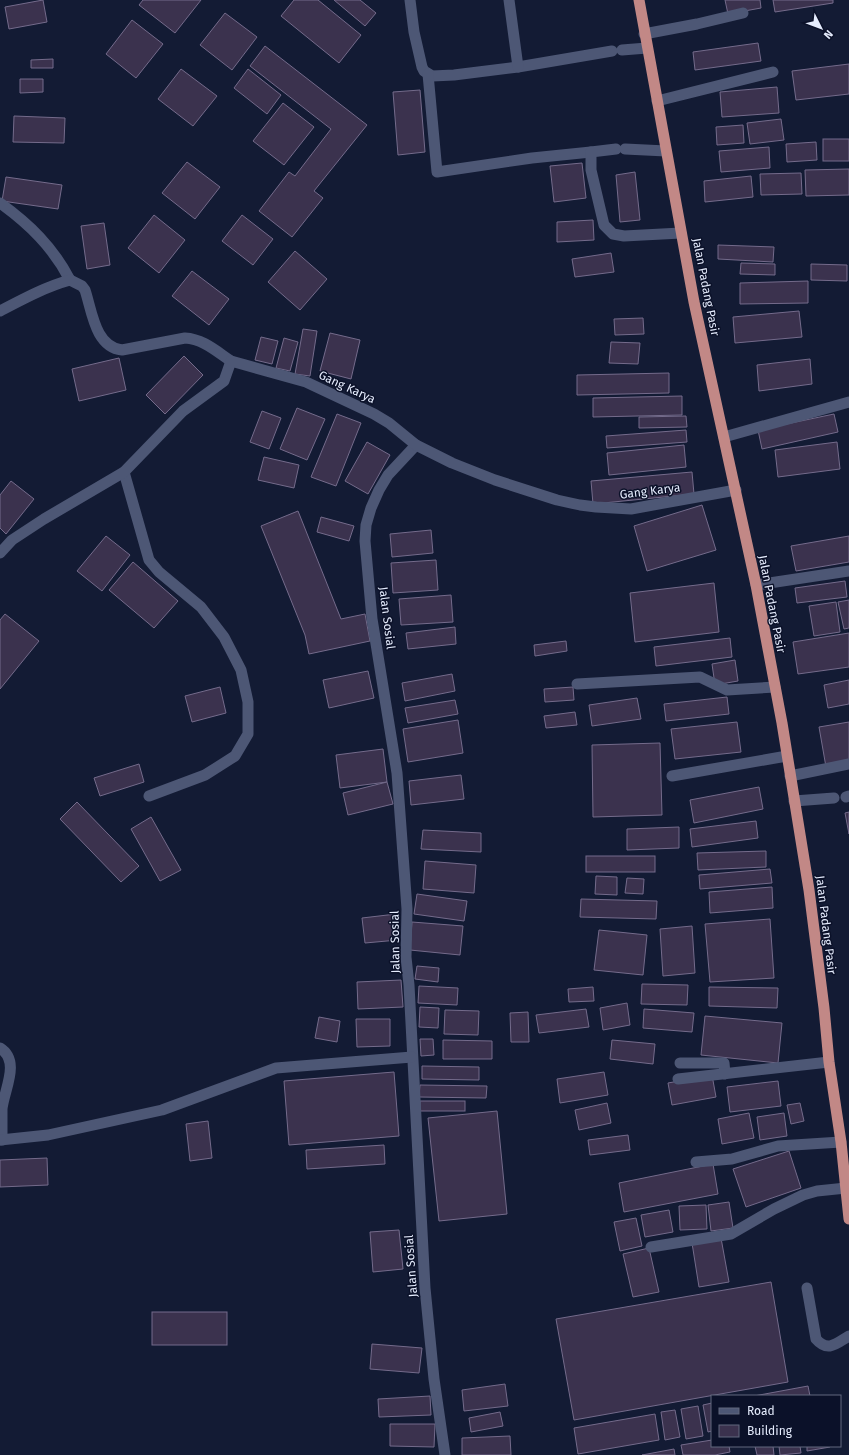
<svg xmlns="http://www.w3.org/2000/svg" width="849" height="1455" viewBox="0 0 849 1455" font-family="'Fira Sans',sans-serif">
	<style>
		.building { fill: #3b324e; stroke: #746b8b }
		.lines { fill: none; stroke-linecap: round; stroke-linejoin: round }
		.service { stroke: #4d5775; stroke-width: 11 }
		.minor { stroke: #4d5775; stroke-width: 11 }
		.trunk { stroke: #c28886; stroke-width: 11 }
		.labels { text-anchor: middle; stroke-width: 3; stroke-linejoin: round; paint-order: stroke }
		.street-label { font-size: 12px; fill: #e5ecfd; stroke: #0b1129 }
	</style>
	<rect width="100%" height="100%" fill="#131b34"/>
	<!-- building -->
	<g class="building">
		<path d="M43,0L47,22L9,29L5,7Z"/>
		<path d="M143,0H201L175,33L139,5Z"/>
		<path d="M294,0H318L361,35L339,63L281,16Z"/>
		<path d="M334,0H360L376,13L365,26Z"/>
		<path d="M725,0H760L761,8L728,14Z"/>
		<path d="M773,0H833V3L775,12Z"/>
		<path d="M225,13L257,37L232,70L200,45Z"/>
		<path d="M132,20L163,44L136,78L106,54Z"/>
		<path d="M758,43L761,61L695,70L693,52Z"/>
		<path d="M265,46L367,125L314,191L323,198L292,237L259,211L289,172L295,176L331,129L250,66Z"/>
		<path d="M53,59V68H31V60Z"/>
		<path d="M849,64V94L796,100L792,71Z"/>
		<path d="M181,69L217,96L193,126L158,99Z"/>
		<path d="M248,69L281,95L267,114L234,88Z"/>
		<path d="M20,79H43V92L20,93Z"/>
		<path d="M777,87L779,113L722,117L720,92Z"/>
		<path d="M420,90L425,152L398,155L393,92Z"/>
		<path d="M283,103L314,127L284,165L253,141Z"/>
		<path d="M14,116L65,118L64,143L13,142Z"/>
		<path d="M781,119L784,140L750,144L747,123Z"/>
		<path d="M743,125L744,143L717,145L716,127Z"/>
		<rect x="823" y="139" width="26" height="22"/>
		<path d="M816,142L817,160L787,162L786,144Z"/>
		<path d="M769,147L770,168L721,172L719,151Z"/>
		<path d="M187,162L220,187L195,219L162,193Z"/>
		<path d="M582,163L586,198L554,202L550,166Z"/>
		<path d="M849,169V195L806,196L805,170Z"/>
		<path d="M635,172L640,220L620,222L616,175Z"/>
		<path d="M801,173L802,194L761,195L760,174Z"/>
		<path d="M751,176L753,197L705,202L704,181Z"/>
		<path d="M6,177L62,185L58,209L2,201Z"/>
		<path d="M154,215L185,240L159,273L128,248Z"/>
		<path d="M242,215L273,239L253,265L222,241Z"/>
		<path d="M593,220L594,240L557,242V222Z"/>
		<path d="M104,223L110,265L87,269L81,226Z"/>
		<path d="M718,245L774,247L773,262L718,259Z"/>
		<path d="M295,251L327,279L300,310L268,282Z"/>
		<path d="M611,253L614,272L575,277L572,259Z"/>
		<path d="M741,263L775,264V275L740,274Z"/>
		<path d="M811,264L847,265V281L811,280Z"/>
		<path d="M192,271L229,299L209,325L172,296Z"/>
		<path d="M808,281V303L740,304V283Z"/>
		<path d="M799,311L802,337L735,343L733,317Z"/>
		<path d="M643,318L644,334L615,335L614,319Z"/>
		<path d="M303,329L317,331L310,376L295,374Z"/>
		<path d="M330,333L360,340L351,379L320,371Z"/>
		<path d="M261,337L278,341L272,364L255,360Z"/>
		<path d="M284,338L298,342L290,371L276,368Z"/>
		<path d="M611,342L640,343L638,364L609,363Z"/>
		<path d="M184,356L203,375L165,414L146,395Z"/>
		<path d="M119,358L126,390L79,401L72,369Z"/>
		<path d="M810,359L812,384L759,391L757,365Z"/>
		<path d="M669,373V393L577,395V375Z"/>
		<path d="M682,396V415L593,417V398Z"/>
		<path d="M297,408L325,419L307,460L280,449Z"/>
		<path d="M262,411L281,418L269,449L250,442Z"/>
		<path d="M337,414L361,423L336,486L311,477Z"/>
		<path d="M834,414L838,432L762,449L758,430Z"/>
		<path d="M686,416L687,427L639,428V417Z"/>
		<path d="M686,430L687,442L607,448L606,436Z"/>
		<path d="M367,442L390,455L368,494L345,481Z"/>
		<path d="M837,442L840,469L778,477L775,450Z"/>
		<path d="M684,445L686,467L609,475L607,453Z"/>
		<path d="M264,457L299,465L294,488L258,480Z"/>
		<path d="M692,472L694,494L593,504L591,481Z"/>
		<path d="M11,481L34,499L6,534L0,528V495Z"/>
		<path d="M702,505L716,550L647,571L634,526Z"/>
		<path d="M298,511L341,619L365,614L370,641L309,654L305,635L261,526Z"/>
		<path d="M321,517L354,526L349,541L317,532Z"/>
		<path d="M431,530L433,553L392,557L390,534Z"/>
		<path d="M106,536L130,555L102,591L77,571Z"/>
		<path d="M849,536V562L796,571L791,546Z"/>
		<path d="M436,560L438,590L393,593L391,563Z"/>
		<path d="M133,562L178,601L154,628L109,590Z"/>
		<path d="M845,581L847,597L797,603L795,588Z"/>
		<path d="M714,583L719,632L635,642L630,593Z"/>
		<path d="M451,595L453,622L401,625L399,599Z"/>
		<path d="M849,600V628L844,629L838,602Z"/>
		<path d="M836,602L840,632L814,636L809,606Z"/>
		<path d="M5,614L39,641L0,689V620Z"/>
		<path d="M455,627L456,644L408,649L406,633Z"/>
		<path d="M849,633V667L798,674L793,642Z"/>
		<path d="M730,638L732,657L656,666L654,647Z"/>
		<path d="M566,641L567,651L535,656L534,645Z"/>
		<path d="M735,660L738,681L715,685L712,664Z"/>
		<path d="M368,671L374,698L329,708L323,680Z"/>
		<path d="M452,674L455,691L405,701L402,683Z"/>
		<path d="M849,680V704L828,708L824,685Z"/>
		<path d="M220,687L226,713L192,722L185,696Z"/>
		<path d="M573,687L574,700L545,702L544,689Z"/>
		<path d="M727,697L729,714L666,721L664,704Z"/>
		<path d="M637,698L641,719L592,726L589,705Z"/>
		<path d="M455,700L458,714L408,723L405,708Z"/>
		<path d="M575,712L577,725L546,728L544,716Z"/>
		<path d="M458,720L463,753L408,762L403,729Z"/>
		<path d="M737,722L741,752L675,759L671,729Z"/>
		<path d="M849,722V763L826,767L819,727Z"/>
		<path d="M660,743L662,815L593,817L592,745Z"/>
		<path d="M383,749L387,782L340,788L336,755Z"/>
		<path d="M139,764L144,782L100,796L94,778Z"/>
		<path d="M461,775L464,799L411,805L409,781Z"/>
		<path d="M387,782L393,804L348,815L343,793Z"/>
		<path d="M759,787L763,809L694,823L690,800Z"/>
		<path d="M77,802L139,866L121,882L60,819Z"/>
		<path d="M849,812V834L845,813Z"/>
		<path d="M151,817L181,870L160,881L131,829Z"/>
		<path d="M756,821L758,838L692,847L690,829Z"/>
		<path d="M679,827V848L627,850V829Z"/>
		<path d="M423,830L481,833V852L421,849Z"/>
		<path d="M766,851V867L698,870L697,853Z"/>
		<rect x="586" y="856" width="69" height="16"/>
		<path d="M425,861L476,865L474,893L423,889Z"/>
		<path d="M770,869L772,883L700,889L699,875Z"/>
		<path d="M596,876L617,877V895L595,894Z"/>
		<path d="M627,878L644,879L643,894L625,893Z"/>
		<path d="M772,887L773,908L710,913L709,892Z"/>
		<path d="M417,894L467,901L464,921L414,914Z"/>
		<path d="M581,899L657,901L656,919L580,917Z"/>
		<path d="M396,914L398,940L365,943L362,918Z"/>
		<path d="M770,919L774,978L710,982L705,924Z"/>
		<path d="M412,922L463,926L460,955L410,950Z"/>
		<path d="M692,926L695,973L663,976L660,929Z"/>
		<path d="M599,930L647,935L643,975L594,970Z"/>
		<path d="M417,966L439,968L438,982L415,979Z"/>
		<path d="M401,980L403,1007L358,1009L357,982Z"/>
		<path d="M642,984L688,985L687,1005L641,1004Z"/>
		<path d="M419,986L458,988L457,1005L418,1003Z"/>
		<path d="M593,987L594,1001L569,1002L568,989Z"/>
		<path d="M709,987L778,988L777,1008L709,1006Z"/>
		<path d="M627,1003L630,1025L603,1030L600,1008Z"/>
		<path d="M420,1007L439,1008L438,1028L419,1027Z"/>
		<path d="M586,1009L589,1027L539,1033L536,1015Z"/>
		<path d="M644,1009L694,1013L692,1032L643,1028Z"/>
		<path d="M445,1010L479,1011L478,1035L444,1034Z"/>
		<path d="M528,1012L529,1042H511L510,1013Z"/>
		<path d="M705,1016L782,1023L778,1063L701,1055Z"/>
		<path d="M319,1017L340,1021L337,1042L315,1038Z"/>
		<path d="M356,1019H390V1046L357,1047Z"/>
		<path d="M420,1039H433L434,1055L421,1056Z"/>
		<path d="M443,1040L492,1041V1059H443Z"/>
		<path d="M612,1040L655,1044L653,1064L610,1059Z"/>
		<path d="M422,1066L479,1067V1080L422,1079Z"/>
		<path d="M394,1072L399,1136L289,1145L284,1081Z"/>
		<path d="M604,1072L608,1095L560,1103L557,1079Z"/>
		<path d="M712,1075L716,1097L672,1105L668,1083Z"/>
		<path d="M778,1081L781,1106L730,1112L727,1087Z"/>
		<path d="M420,1085L487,1086L486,1098L419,1097Z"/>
		<rect x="420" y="1101" width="45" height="10"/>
		<path d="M607,1103L611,1123L579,1130L575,1110Z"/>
		<path d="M800,1103L804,1121L791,1124L787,1105Z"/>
		<path d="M497,1111L507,1214L439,1221L428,1118Z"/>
		<path d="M749,1113L754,1138L722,1144L718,1119Z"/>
		<path d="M784,1113L787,1136L760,1140L757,1117Z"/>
		<path d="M208,1121L212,1158L190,1161L186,1124Z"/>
		<path d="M628,1135L630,1150L590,1155L588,1140Z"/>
		<path d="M384,1145L385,1164L307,1169L306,1150Z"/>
		<path d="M789,1151L801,1188L746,1207L733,1169Z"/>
		<path d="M47,1158L48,1185L0,1187V1160Z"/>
		<path d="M713,1164L718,1194L624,1212L619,1183Z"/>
		<path d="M729,1202L733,1228L711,1231L708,1205Z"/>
		<path d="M706,1205L707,1229L680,1230L679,1206Z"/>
		<path d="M669,1210L673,1232L645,1237L641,1215Z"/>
		<path d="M636,1218L642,1246L620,1251L614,1222Z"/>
		<path d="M399,1230L403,1269L373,1272L370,1232Z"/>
		<path d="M721,1238L729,1282L699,1287L692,1243Z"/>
		<path d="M649,1248L659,1292L633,1297L623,1254Z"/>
		<path d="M771,1282L788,1382L574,1420L556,1319Z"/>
		<rect x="152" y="1312" width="75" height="33"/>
		<path d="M372,1344L422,1348L419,1373L370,1369Z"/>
		<path d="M505,1384L508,1406L464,1411L462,1390Z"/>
		<path d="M808,1386L810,1396H754Z"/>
		<path d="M430,1396L431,1415L379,1417L378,1399Z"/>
		<path d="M712,1403V1431L708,1432L703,1405Z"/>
		<path d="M698,1406L703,1436L686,1439L681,1409Z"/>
		<path d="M675,1410L680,1437L665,1440L661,1412Z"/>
		<path d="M500,1412L503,1426L471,1432L469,1418Z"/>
		<path d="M655,1414L659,1440L578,1454L574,1428Z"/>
		<path d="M390,1424H435L434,1447L390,1446Z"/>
		<path d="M510,1436L511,1455H462V1438Z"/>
		<path d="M712,1440V1446H729L730,1452L715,1455H683L681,1445Z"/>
		<path d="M755,1446H773L774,1455H757Z"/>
		<path d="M779,1446H800L801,1453L780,1455Z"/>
		<path d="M807,1446H830V1447L807,1451Z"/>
		<path d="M674,1449L675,1455H642Z"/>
	</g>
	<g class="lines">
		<!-- service -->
		<g class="service">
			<path d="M410,0L414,32L422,67L424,71L432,76L454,75L518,67L612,51"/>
			<path d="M509,0L518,67"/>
			<path d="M644,34L697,24L743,13"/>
			<path d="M622,50L647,48"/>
			<path d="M428,74L437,172L532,158L591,152"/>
			<path d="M616,149L591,152V170L604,225L613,234L624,236L681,233"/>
			<path d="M625,149L666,151"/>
			<path d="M124,472L149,560L159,572L201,607L224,637L241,670L248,702V734L235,756L205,775L149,796"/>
			<path d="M672,776L787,756"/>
			<path d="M790,776L849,764"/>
			<path d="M846,797L849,796"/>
			<path d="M794,801L834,798"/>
			<path d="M696,1162L732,1159L778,1146L841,1142"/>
			<path d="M807,1288L816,1339C828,1353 837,1343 849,1336"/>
		</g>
		<!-- minor -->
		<g class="minor">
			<path d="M657,101L773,72"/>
			<path d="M0,203C29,224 53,247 70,280"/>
			<path d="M0,311C23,299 45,287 70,280L82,286L85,290C92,311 95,347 122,350L185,338C203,339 216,351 231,361"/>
			<path d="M724,437L849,402"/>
			<path d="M416,445L388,475L379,490L371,508L366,525L365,541L372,619L397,773L407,909L406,957L409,985L425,1288L434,1379L445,1455"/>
			<path d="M0,553L12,540L44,519L124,472L183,411L224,381L231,361L306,382L374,414L389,423L416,445L452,463L495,480L557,500L580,505L596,507L631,509L736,490"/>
			<path d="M756,585L849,571"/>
			<path d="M577,684L700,677L727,690L775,687"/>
			<path d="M0,1048C21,1061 4,1090 2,1109C2,1119 2,1130 2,1140"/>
			<path d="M680,1063H724L725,1074"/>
			<path d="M678,1079L829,1062"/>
			<path d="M0,1140L48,1135L162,1110L276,1068L412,1057"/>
			<path d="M651,1247L731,1234L774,1209L803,1195L817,1191L846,1188"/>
		</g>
		<!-- trunk -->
		<path class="trunk" d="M639,0L694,302L756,585L782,723L809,890L824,1008L829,1062L841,1142L849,1219"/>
	</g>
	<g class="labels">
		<!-- street labels -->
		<g class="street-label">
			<text transform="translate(706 287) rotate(79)" y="4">Jalan Padang Pasir</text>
			<text transform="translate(347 387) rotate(25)" y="4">Gang Karya</text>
			<text transform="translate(650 491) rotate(-7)" y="4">Gang Karya</text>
			<text transform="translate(772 604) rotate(79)" y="4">Jalan Padang Pasir</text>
			<text transform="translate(387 618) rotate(83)" y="4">Jalan Sosial</text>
			<text transform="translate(826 925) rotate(83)" y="4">Jalan Padang Pasir</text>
			<text transform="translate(395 942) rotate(-91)" y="4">Jalan Sosial</text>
			<text transform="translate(411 1266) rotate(-94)" y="4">Jalan Sosial</text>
		</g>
	</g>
	<!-- legend -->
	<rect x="711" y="1395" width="130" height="52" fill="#0b1129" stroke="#62697e"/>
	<rect x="719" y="1408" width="20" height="6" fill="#4d5775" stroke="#62697e"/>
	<text x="747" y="1415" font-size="12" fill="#e5ecfd">Road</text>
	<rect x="719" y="1425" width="20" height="12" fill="#3b324e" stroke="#62697e"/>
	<text x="747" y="1435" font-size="12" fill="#e5ecfd">Building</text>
	<!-- north arrow -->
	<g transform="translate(821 28) rotate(132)" stroke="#0b1129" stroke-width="3" paint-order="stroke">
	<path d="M0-3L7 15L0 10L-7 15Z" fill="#e5ecfd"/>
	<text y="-6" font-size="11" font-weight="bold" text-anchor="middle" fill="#e5ecfd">N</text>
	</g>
</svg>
